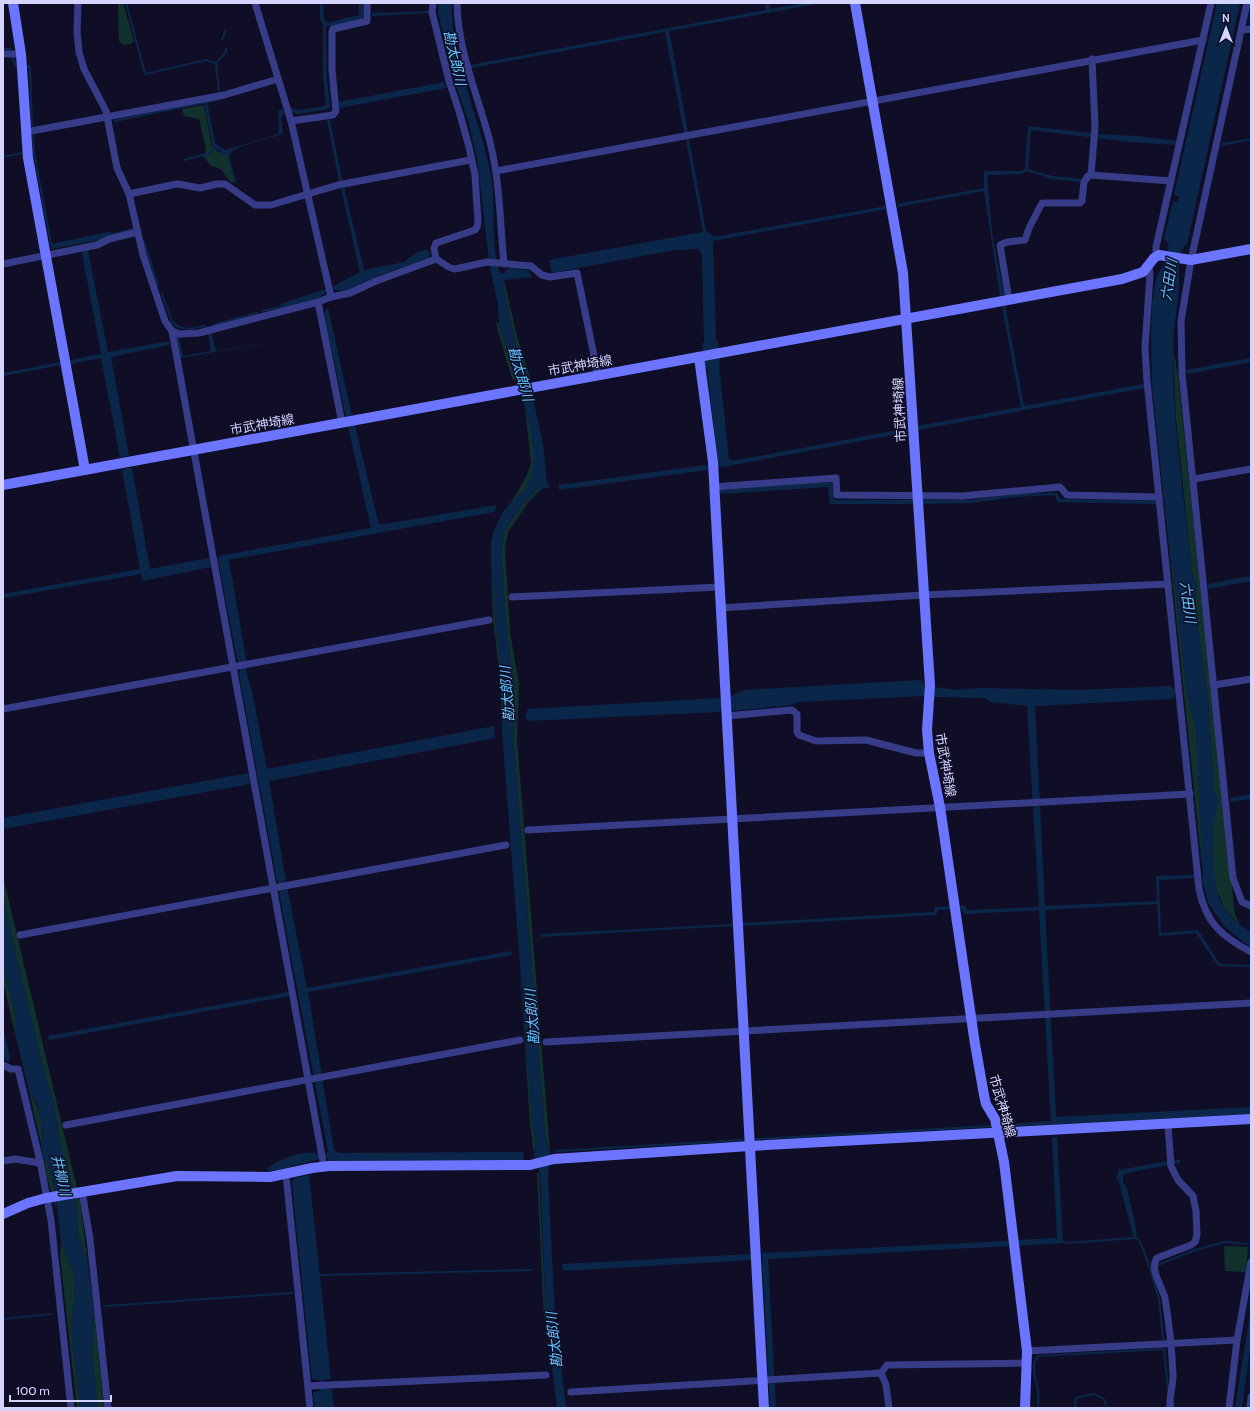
<svg xmlns="http://www.w3.org/2000/svg" width="1254" height="1411" viewBox="0 0 1254 1411" font-family="Cabin,'Noto Sans JP',sans-serif">
	<style>
		.green { fill: #11312d }
		.water { fill: #0a274a }
		.lines { fill: none; stroke-linecap: round; stroke-linejoin: round }
		.stream { stroke: #0a274a; stroke-width: 2 }
		.street { stroke: #373c88; stroke-width: 7 }
		.secondary { stroke: #6b75ff; stroke-width: 10 }
		.labels { text-anchor: middle; stroke-width: 3; stroke-linejoin: round; paint-order: stroke }
		.street-label { font-size: 13px; fill: #d4d4ff; stroke: #100e27 }
		.water-label { font-size: 14px; font-style: italic; fill: #62c5ff; stroke: #100e27 }
	</style>
	<rect width="100%" height="100%" fill="#100e27"/>
	<!-- green -->
	<g class="green">
		<path d="M118,3H123L134,41L131,44L124,45L119,41Z"/>
		<path d="M204,105L212,148L228,156L235,182H230L221,169L211,166L204,157L206,149L199,119L184,116L182,109Z"/>
		<path d="M504,280L517,336L530,377L529,380L515,342L503,286Z"/>
		<path d="M499,322L516,380L512,379L496,324Z"/>
		<path d="M1173,347L1178,376L1235,915L1240,925L1225,909L1214,883V813L1219,802L1214,791L1208,698L1195,608L1197,588L1192,571L1176,419Z"/>
		<path d="M525,407C530,429 538,452 533,475C530,487 518,496 510,504L526,477L531,464Z"/>
		<path d="M543,488L530,500L508,532L505,548L510,632L519,684L517,739L550,1152L545,1135L514,747L513,678L506,625L501,553L504,532L520,507L536,490Z"/>
		<path d="M1167,529L1179,618L1186,690L1196,729L1203,876Z"/>
		<path d="M491,565L496,627L504,687L502,732L501,682L493,621Z"/>
		<path d="M3,876L80,1201L88,1264L78,1235L76,1199L59,1139L54,1104L41,1061L3,900Z"/>
		<path d="M519,952L532,1120L536,1140L534,1155L530,1124Z"/>
		<path d="M3,965L15,1013V1033L3,982Z"/>
		<path d="M29,1091C39,1107 45,1125 41,1144Z"/>
		<path d="M44,1159L47,1162L55,1190L56,1209L46,1173Z"/>
		<path d="M537,1173H539L546,1316L544,1320Z"/>
		<path d="M61,1243L73,1271L75,1297L71,1324L80,1408H77L60,1255Z"/>
		<path d="M1224,1246L1248,1247L1246,1272L1225,1271Z"/>
		<path d="M94,1312L104,1408H98L92,1357Z"/>
	</g>
	<!-- water -->
	<g class="water">
		<path d="M320,3H323L324,20L327,23L359,15V3H362L363,16L361,19L326,27L327,80L330,107L329,109L298,114L291,112L290,108L298,110L326,106L323,77V24L320,19Z"/>
		<path d="M439,3H452C450,56 480,118 490,171C497,205 489,240 500,273L503,274L508,268L529,270L532,277L504,280L503,287L515,342L529,380L543,445L547,482L550,487L536,490L520,507L504,532L501,553L506,625L513,678L514,747L545,1135L550,1152L548,1179L555,1317L566,1408H557L546,1316L540,1173L534,1155L536,1140L532,1120L502,732L504,687L496,627L491,565V542L494,530L504,510L523,491L532,476L534,447L525,407L499,322L498,304L490,268L477,158L468,120L455,83L438,12Z"/>
		<path d="M765,3H769L771,9L803,3H822L669,31L688,132L684,133L665,32L471,68L470,65L766,10Z"/>
		<path d="M1217,3H1240L1187,244C1175,253 1180,270 1179,283C1179,304 1173,325 1173,347C1172,421 1184,497 1192,571L1197,588L1195,608L1208,698L1214,791L1219,802C1213,816 1214,830 1214,845C1214,884 1213,909 1251,932V948L1224,926L1208,902L1203,883L1196,729L1186,690L1179,618L1167,529L1152,385L1151,339L1152,303L1157,275L1164,264L1169,244L1164,239L1173,201L1178,202L1179,196L1174,195Z"/>
		<path d="M428,11V13L372,16V13Z"/>
		<path d="M444,82L446,88L340,108L339,102Z"/>
		<path d="M207,101L215,143L225,150L278,134C281,127 277,118 279,110L283,109L284,113L281,117L283,132L280,135C267,139 234,145 228,156L222,154L220,150L213,148L204,102Z"/>
		<path d="M327,120H330L342,180L339,181Z"/>
		<path d="M1028,126L1098,134L1138,136L1177,141L1175,145L1129,142L1031,130L1028,169L1053,176L1081,179V182L1052,179L1027,171L1021,174L987,175L992,233L1004,295L1000,296L984,191L898,207L897,204L984,188V171H1022L1025,169Z"/>
		<path d="M1251,138V140L1221,146L1222,143Z"/>
		<path d="M687,139H689L706,231L714,237L886,206L887,209L713,241L716,341H718L720,366H719L729,459L732,461L909,428V432L717,468L718,463L707,368H705L702,343H704L702,255L699,249L675,250L552,273L549,260L703,232L686,140Z"/>
		<path d="M344,187L364,270L404,262L417,252L427,250L430,253L428,258L375,277L347,291L333,290L326,292L318,298L281,308L280,304L332,287L360,272L341,188Z"/>
		<path d="M108,232L114,234L99,240L51,249V244Z"/>
		<path d="M85,251H88L108,352L169,341V345L111,357L129,456L120,457L101,358L71,364L70,360L101,354L82,253Z"/>
		<path d="M1005,306L1024,406L1144,384V388L918,430V426L1021,407L1002,307Z"/>
		<path d="M328,308L352,416L346,417L326,324L325,311Z"/>
		<path d="M211,332L216,351L280,341L180,358L177,337H179L183,356L211,351L208,333Z"/>
		<path d="M1251,358V362L1187,374L1186,370Z"/>
		<path d="M60,362L61,365L3,376V373Z"/>
		<path d="M355,426L379,525L496,505V508L494,512L229,560L246,659V670L252,691L267,769L494,726L495,738L269,781L286,882L307,988L511,951L512,955L308,992L334,1150L339,1153L524,1152L523,1160L329,1161L327,1157L282,1169L267,1171V1168C279,1161 292,1153 307,1153C314,1152 319,1155 326,1154L328,1151L279,893L281,890L279,883L277,881L239,674C241,669 241,663 237,659L218,559L219,556L371,528L348,427Z"/>
		<path d="M707,465L708,470L559,490V485Z"/>
		<path d="M127,468H132L150,569L209,558L211,567L142,581L141,574L3,598V594L140,569L122,470Z"/>
		<path d="M832,482L834,500H914V504H830L828,487L720,494V490Z"/>
		<path d="M1057,493L1060,499L1156,501V504L1057,502L1055,495L1016,497L969,503L922,504V500H969L1017,494Z"/>
		<path d="M1251,576V581L1208,589V584Z"/>
		<path d="M921,680L927,686L957,690L977,688L1080,690L1171,686L1176,691L1172,699L1035,706L1045,906L1157,901L1156,876L1195,875V878L1159,880L1161,933L1198,930L1220,964L1251,965V967L1218,966L1196,933L1159,936L1157,904L1045,910L1056,1117L1251,1107V1114L1002,1127V1124L1051,1121L1039,910L965,914L959,906H965L967,910L1039,907L1027,706L990,702L985,698L934,697L932,694L924,696L798,702L792,705L732,711L730,706L722,707L719,712L527,721L525,716L528,709L546,708L719,698L722,702L730,701L731,696L744,690Z"/>
		<path d="M248,773L250,784L3,829V818Z"/>
		<path d="M1251,794V799L1231,802L1230,798Z"/>
		<path d="M3,900L41,1061L54,1104L59,1139L76,1199L78,1235L88,1264L94,1312L92,1357L98,1408H80L71,1324L75,1297L73,1271L61,1243L55,1190L47,1162L44,1159L42,1152L41,1144L43,1133L38,1105L29,1091L15,1033V1013L3,965Z"/>
		<path d="M951,906V909L938,910L936,915L743,926V923L934,912L935,907Z"/>
		<path d="M733,924V926L541,937L540,934Z"/>
		<path d="M289,992V996L49,1040L48,1036Z"/>
		<path d="M3,1027L10,1058L9,1062L5,1060L3,1051Z"/>
		<path d="M1057,1137L1063,1243L1017,1246V1240L1057,1238L1052,1138Z"/>
		<path d="M1173,1160H1180V1163L1131,1172L1123,1175V1182L1127,1188L1137,1233L1133,1236L1119,1181L1116,1179L1119,1170Z"/>
		<path d="M309,1175L331,1379L323,1380L324,1389H332L334,1408H315L313,1393L320,1390L319,1380L312,1379L292,1184L294,1178Z"/>
		<path d="M1008,1241L1009,1246L768,1259L776,1408H770L762,1253Z"/>
		<path d="M751,1254L752,1260L563,1271L562,1264Z"/>
		<path d="M1251,1307V1341L1242,1408H1235Z"/>
	</g>
	<g class="lines">
		<!-- stream -->
		<g class="stream">
			<path d="M126,3L145,74L206,60L216,63"/>
			<path d="M222,40L225,31"/>
			<path d="M3,49H10"/>
			<path d="M13,59L16,66"/>
			<path d="M26,66L30,67L32,125"/>
			<path d="M219,91L216,63L226,52V48"/>
			<path d="M115,121L221,99"/>
			<path d="M33,136L34,152L51,244"/>
			<path d="M228,156L235,182"/>
			<path d="M3,157L23,153"/>
			<path d="M184,160L211,153L213,148"/>
			<path d="M887,209L888,216"/>
			<path d="M114,234L133,229"/>
			<path d="M144,242L158,285"/>
			<path d="M162,294L172,321L178,327L189,329L206,326"/>
			<path d="M262,311L280,307"/>
			<path d="M213,325L257,313"/>
			<path d="M756,1139L992,1126"/>
			<path d="M556,1151L742,1140"/>
			<path d="M1134,1234L1141,1244L1149,1265L1159,1299L1163,1339"/>
			<path d="M1061,1240L1066,1243L1135,1238"/>
			<path d="M1158,1265L1195,1250L1225,1242L1248,1244"/>
			<path d="M320,1275L532,1270"/>
			<path d="M106,1306L293,1293"/>
			<path d="M3,1319L52,1314"/>
			<path d="M1173,1400L1174,1408"/>
			<path d="M1038,1408C1038,1403 1039,1396 1038,1391C1037,1379 1029,1367 1038,1356L1164,1349L1168,1389"/>
			<path d="M1075,1408L1076,1398L1094,1394L1104,1399L1107,1408"/>
		</g>
		<!-- street -->
		<g class="street">
			<path d="M78,3L77,32L79,52L84,69L106,111L117,168L129,194L143,255L165,321L172,331L324,1167"/>
			<path d="M255,3L291,121L331,297L318,302L342,423"/>
			<path d="M433,3L432,12L449,81L459,111L469,147L475,175L478,222L477,227L475,230L436,243L434,248L436,259"/>
			<path d="M457,3C458,53 478,95 490,142C500,182 500,223 504,264"/>
			<path d="M1247,3L1191,260L1181,321L1182,373L1233,878L1242,902L1251,906"/>
			<path d="M1242,30L1251,29"/>
			<path d="M3,54H21"/>
			<path d="M291,121L333,115L336,111L332,70V32L333,29L367,21V3"/>
			<path d="M26,132L224,95L278,79"/>
			<path d="M496,171L1203,40"/>
			<path d="M1091,175L1095,127L1092,59"/>
			<path d="M129,194L172,185L178,184L200,188L217,184H225L255,205H271L338,185L470,160"/>
			<path d="M1156,256V247L1211,3"/>
			<path d="M3,264L97,245L109,239L138,232"/>
			<path d="M1149,266L1150,276L1145,347L1147,381L1199,889C1206,923 1221,936 1251,952"/>
			<path d="M331,297L350,293L376,281L436,259C443,262 447,268 455,269L487,262L531,266L542,275L550,277L577,273L598,375"/>
			<path d="M1009,300L1000,245L1007,242L1025,240L1029,228L1042,203H1080L1082,201L1084,182L1088,176L1091,175L1171,181"/>
			<path d="M172,331L179,334L199,333L318,302"/>
			<path d="M1194,479L1251,469"/>
			<path d="M714,487L836,478L837,495L962,496L1060,487L1067,495L1159,497"/>
			<path d="M512,597L719,587"/>
			<path d="M720,608L923,595L1168,584"/>
			<path d="M1214,685L1251,679"/>
			<path d="M3,709L489,620"/>
			<path d="M727,716L792,710L797,714V732L799,735L816,741L866,740L916,753H929"/>
			<path d="M528,830L1190,794"/>
			<path d="M20,935L506,845"/>
			<path d="M546,1042L1251,1003"/>
			<path d="M3,1065L11,1069H18L40,1161L51,1220L71,1408"/>
			<path d="M1168,1124L1171,1166L1178,1180L1193,1196L1196,1211L1197,1235L1195,1242L1191,1245L1157,1258C1149,1269 1162,1286 1165,1298C1169,1323 1172,1350 1173,1375C1173,1386 1169,1397 1170,1408"/>
			<path d="M66,1125L520,1040"/>
			<path d="M3,1161L15,1159L40,1163"/>
			<path d="M286,1175L310,1408"/>
			<path d="M82,1191L90,1239L108,1408"/>
			<path d="M1237,1340L1251,1262"/>
			<path d="M1027,1351L1237,1340L1229,1408"/>
			<path d="M881,1373L887,1365L1027,1363"/>
			<path d="M881,1373L886,1385L889,1408"/>
			<path d="M308,1386L546,1375"/>
			<path d="M571,1392L881,1373"/>
			<path d="M1250,1408L1251,1397"/>
		</g>
		<!-- secondary -->
		<g class="secondary">
			<path d="M13,3L21,54L28,158L85,470"/>
			<path d="M855,3L903,273L930,685L927,730L929,753L940,807L975,1044L984,1095L986,1104L995,1119L1004,1162L1027,1351L1025,1408"/>
			<path d="M699,357L713,462L764,1408"/>
			<path d="M3,485L1122,279L1143,272L1154,258L1159,255L1191,260L1251,249"/>
			<path d="M3,1214L28,1203L46,1198L177,1176L270,1177L312,1168L329,1166L530,1165L554,1159L750,1146L1251,1119"/>
		</g>
	</g>
	<g class="labels">
		<!-- street labels -->
		<g class="street-label">
			<text transform="translate(580 365) rotate(-10)" y="5">市武神埼線</text>
			<text transform="translate(899 410) rotate(-93)" y="5">市武神埼線</text>
			<text transform="translate(262 424) rotate(-10)" y="5">市武神埼線</text>
			<text transform="translate(946 765) rotate(80)" y="5">市武神埼線</text>
			<text transform="translate(1003 1106) rotate(74)" y="5">市武神埼線</text>
		</g>
		<!-- water labels -->
		<g class="water-label">
			<text transform="translate(455 58) rotate(77)" y="5">勘太郎川</text>
			<text transform="translate(1169 280) rotate(-81)" y="5">六田川</text>
			<text transform="translate(521 374) rotate(74)" y="5">勘太郎川</text>
			<text transform="translate(1188 602) rotate(82)" y="5">六田川</text>
			<text transform="translate(507 694) rotate(-94)" y="5">勘太郎川</text>
			<text transform="translate(532 1017) rotate(-94)" y="5">勘太郎川</text>
			<text transform="translate(61 1175) rotate(77)" y="5">井柳川</text>
			<text transform="translate(554 1340) rotate(-96)" y="5">勘太郎川</text>
		</g>
	</g>
	<!-- border -->
	<rect width="1254" height="1411" fill="none" stroke="#d4d4ff" stroke-width="8"/>
	<!-- north arrow -->
	<g transform="translate(1226 28)" stroke="#100e27" stroke-width="3" paint-order="stroke">
	<path d="M0-3L7 15L0 10L-7 15Z" fill="#d4d4ff"/>
	<text y="-6" font-size="11" font-weight="bold" text-anchor="middle" fill="#d4d4ff">N</text>
	</g>
	<!-- scale -->
	<path d="M10 1395v6h101v-6" fill="none" stroke="#d4d4ff" stroke-width="2"/>
	<text x="16" y="1395" font-size="12" fill="#d4d4ff" stroke="#100e27" stroke-width="3" paint-order="stroke">100 m</text>
</svg>
